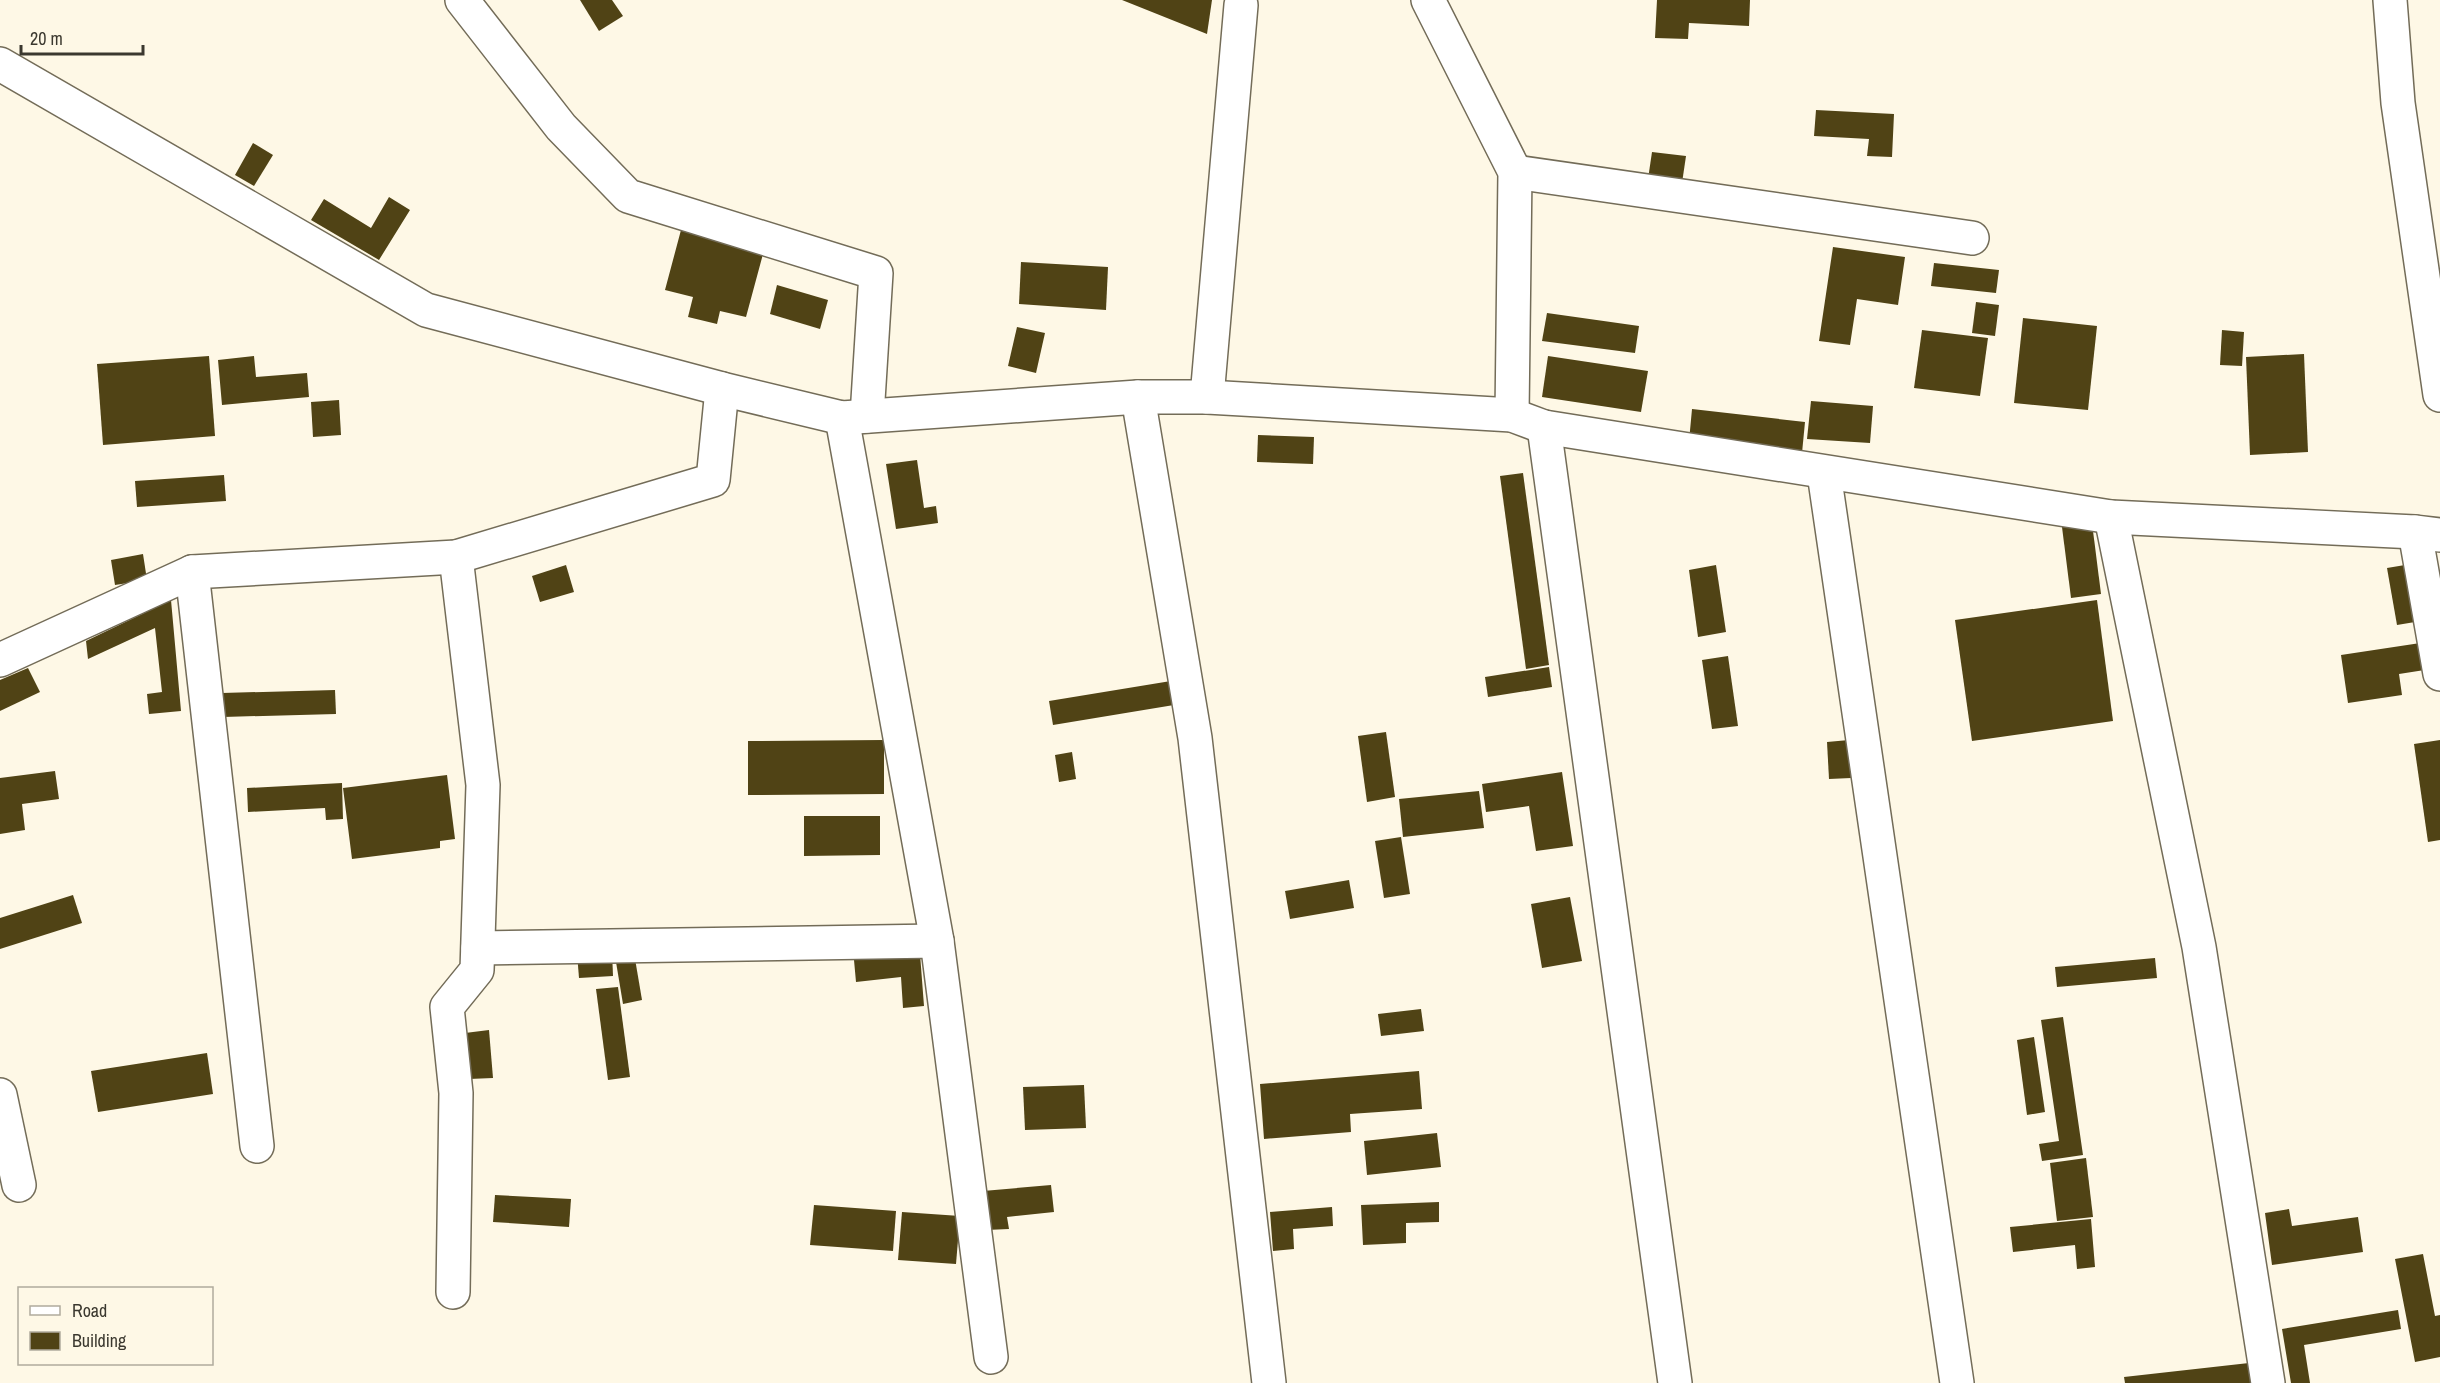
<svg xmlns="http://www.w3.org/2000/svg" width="2440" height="1383" viewBox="0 0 2440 1383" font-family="'Archivo Narrow',sans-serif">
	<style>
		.building { fill: #504315 }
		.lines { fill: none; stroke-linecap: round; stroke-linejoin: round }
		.street-casing { stroke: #736c58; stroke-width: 36 }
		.street { stroke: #fff; stroke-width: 33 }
	</style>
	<rect width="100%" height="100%" fill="#fef8e6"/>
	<!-- building -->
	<g class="building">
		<path d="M580,0H612L623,16L599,31Z"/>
		<path d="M1122,0H1212L1207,34Z"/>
		<path d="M1657,0H1750L1749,26L1689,23L1688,39L1655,38Z"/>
		<path d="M1816,110L1894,114L1892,157L1867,156L1869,139L1814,136Z"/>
		<path d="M253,143L273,155L254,186L235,175Z"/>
		<path d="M1652,152L1686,156L1682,183L1648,179Z"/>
		<path d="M389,197L410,210L379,260L311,220L324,199L371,228Z"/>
		<path d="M681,230L763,254L746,317L720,311L717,324L688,317L693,297L665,290Z"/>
		<path d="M1833,247L1905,257L1898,305L1857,299L1850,345L1819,341Z"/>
		<path d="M1021,262L1108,267L1106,310L1019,304Z"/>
		<path d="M1934,263L1999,270L1996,293L1931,286Z"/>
		<path d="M777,285L828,300L820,329L770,314Z"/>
		<path d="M1976,302L1999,305L1995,336L1972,333Z"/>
		<path d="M1547,313L1639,326L1635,353L1542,341Z"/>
		<path d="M2023,318L2097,326L2088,410L2014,403Z"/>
		<path d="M1017,327L1045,333L1036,373L1008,366Z"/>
		<path d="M1922,330L1988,338L1980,396L1914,388Z"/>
		<path d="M2222,330L2244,332L2242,366L2220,365Z"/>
		<path d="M2304,354L2308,452L2250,455L2246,357Z"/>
		<path d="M209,356L215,436L103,445L97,364Z"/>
		<path d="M254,356L256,377L307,373L309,397L222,405L218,360Z"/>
		<path d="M1548,356L1648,371L1641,412L1542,397Z"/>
		<path d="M339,400L341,435L313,437L311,402Z"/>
		<path d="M1811,401L1873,406L1870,443L1807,439Z"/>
		<path d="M1692,409L1805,422L1802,453L1689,441Z"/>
		<path d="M1258,435L1314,437L1313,464L1257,462Z"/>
		<path d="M917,460L924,508L936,506L938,523L896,529L886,464Z"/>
		<path d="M1523,473L1549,665L1526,669L1500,476Z"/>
		<path d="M224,475L226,501L137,507L135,481Z"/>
		<path d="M2092,523L2101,594L2071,598L2062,527Z"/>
		<path d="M143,554L147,580L115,585L111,560Z"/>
		<path d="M2411,564L2421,621L2397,625L2387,568Z"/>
		<path d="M566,565L574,592L540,602L532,576Z"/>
		<path d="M1716,565L1726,632L1698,637L1689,570Z"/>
		<path d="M171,600L181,711L149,714L147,694L162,692L155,628L88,659L86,641Z"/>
		<path d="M2097,600L2113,721L1972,741L1955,620Z"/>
		<path d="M2427,642L2431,669L2399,674L2402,695L2348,703L2341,655Z"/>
		<path d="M1728,656L1738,726L1712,729L1702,660Z"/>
		<path d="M1549,667L1552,687L1488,697L1485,677Z"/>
		<path d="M28,668L40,692L0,711V680Z"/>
		<path d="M1177,680L1180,704L1053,725L1049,701Z"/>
		<path d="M335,690L336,714L223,717L222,693Z"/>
		<path d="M1386,732L1395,797L1367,802L1358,736Z"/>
		<path d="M884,740V794L748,795V741Z"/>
		<path d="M1849,740L1851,778L1829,779L1827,742Z"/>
		<path d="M2440,740V840L2428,842L2414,744Z"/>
		<path d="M1072,752L1076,779L1059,782L1055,755Z"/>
		<path d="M55,771L59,799L22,804L25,830L0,834V778Z"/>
		<path d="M1562,772L1573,846L1536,851L1529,806L1486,812L1482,784Z"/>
		<path d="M447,775L455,839L440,841V848L352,859L343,788Z"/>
		<path d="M342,783L343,819L326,820L325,808L248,812L247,788Z"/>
		<path d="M1479,791L1484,828L1403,837L1399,799Z"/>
		<path d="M804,816H880V855L804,856Z"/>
		<path d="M1401,837L1410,894L1384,898L1375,841Z"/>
		<path d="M1349,880L1354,908L1290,919L1285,891Z"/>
		<path d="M73,895L82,923L0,949V918Z"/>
		<path d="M1570,897L1582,961L1542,968L1531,904Z"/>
		<path d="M633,947L642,1000L623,1004L614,950Z"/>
		<path d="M612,951L613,976L579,978L577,953Z"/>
		<path d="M920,954L924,1006L903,1008L901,977L856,982L854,960Z"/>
		<path d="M2155,958L2157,978L2057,987L2055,967Z"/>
		<path d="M618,987L630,1077L608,1080L596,989Z"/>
		<path d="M1421,1009L1424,1031L1381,1036L1378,1014Z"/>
		<path d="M2063,1017L2083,1155L2042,1161L2039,1144L2059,1141L2041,1020Z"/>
		<path d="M489,1030L493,1078L469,1079L465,1033Z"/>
		<path d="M2034,1037L2045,1112L2027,1115L2017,1040Z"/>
		<path d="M207,1053L213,1094L98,1112L91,1071Z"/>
		<path d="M1419,1071L1422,1109L1350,1114L1351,1132L1264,1139L1260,1084Z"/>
		<path d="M1084,1085L1086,1128L1025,1130L1023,1087Z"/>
		<path d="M1437,1133L1441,1167L1367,1175L1364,1141Z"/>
		<path d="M2086,1158L2093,1217L2057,1221L2050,1163Z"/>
		<path d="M1051,1185L1054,1212L1007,1217L1009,1229L986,1230L983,1191Z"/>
		<path d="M495,1195L571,1199L569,1227L493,1222Z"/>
		<path d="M1439,1202V1222L1406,1223V1243L1363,1245L1361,1205Z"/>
		<path d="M814,1205L896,1211L893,1251L810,1245Z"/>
		<path d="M1332,1207L1333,1226L1293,1229L1294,1249L1273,1251L1270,1212Z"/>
		<path d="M2289,1209L2292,1226L2358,1217L2363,1252L2272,1265L2265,1213Z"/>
		<path d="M902,1212L960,1216L956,1264L898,1260Z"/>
		<path d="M2091,1219L2095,1267L2077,1269L2075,1245L2013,1252L2010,1227Z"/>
		<path d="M2423,1254L2435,1316L2440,1315V1357L2415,1362L2395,1259Z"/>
		<path d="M2398,1310L2401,1329L2304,1345L2310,1383H2291L2282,1329Z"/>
		<path d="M2249,1363L2251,1383H2125L2124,1377Z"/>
	</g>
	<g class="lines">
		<!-- street casing -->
		<g class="street-casing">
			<g id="street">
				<path d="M462,0L561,127L628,196L876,273L867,416"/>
				<path d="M1428,0L1515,172L1512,415"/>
				<path d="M2390,0L2398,103L2440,395"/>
				<path d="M0,64L426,310L722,389L842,418L1138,397H1207L1512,415L1544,427L2111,517L2415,532L2440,535"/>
				<path d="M1515,172L1972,238"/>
				<path d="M1138,397L1195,738L1269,1383"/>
				<path d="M1207,397L1241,5"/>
				<path d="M842,418L937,941L991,1357"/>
				<path d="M1544,427L1675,1383"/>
				<path d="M1824,473L1957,1383"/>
				<path d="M2111,517L2199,947L2268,1383"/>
				<path d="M2415,532L2440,674"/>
				<path d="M192,572L257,1146"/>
				<path d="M0,660L192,572L456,557L713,480L722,389"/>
				<path d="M478,948L937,941"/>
				<path d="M0,1095L19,1185"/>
				<path d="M453,1292L456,1093L447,1007L477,970L483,785L456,557"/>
			</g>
		</g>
		<!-- street -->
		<use href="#street" class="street"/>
	</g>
	<!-- legend -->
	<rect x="18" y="1287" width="195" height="78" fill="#fef8e6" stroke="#b0ab9d" stroke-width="1.5"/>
	<rect x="30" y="1306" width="30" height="9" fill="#ffffff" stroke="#b0ab9d" stroke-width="1.5"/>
	<text x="72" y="1317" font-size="18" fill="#3b382f">Road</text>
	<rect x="30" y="1332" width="30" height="18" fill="#504315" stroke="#b0ab9d" stroke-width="1.5"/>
	<text x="72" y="1347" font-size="18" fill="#3b382f">Building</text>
	<!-- scale -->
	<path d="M21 45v9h122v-9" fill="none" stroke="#3b382f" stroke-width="3"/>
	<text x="30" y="45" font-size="18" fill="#3b382f" stroke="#fef8e6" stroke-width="4.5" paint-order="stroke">20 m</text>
</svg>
